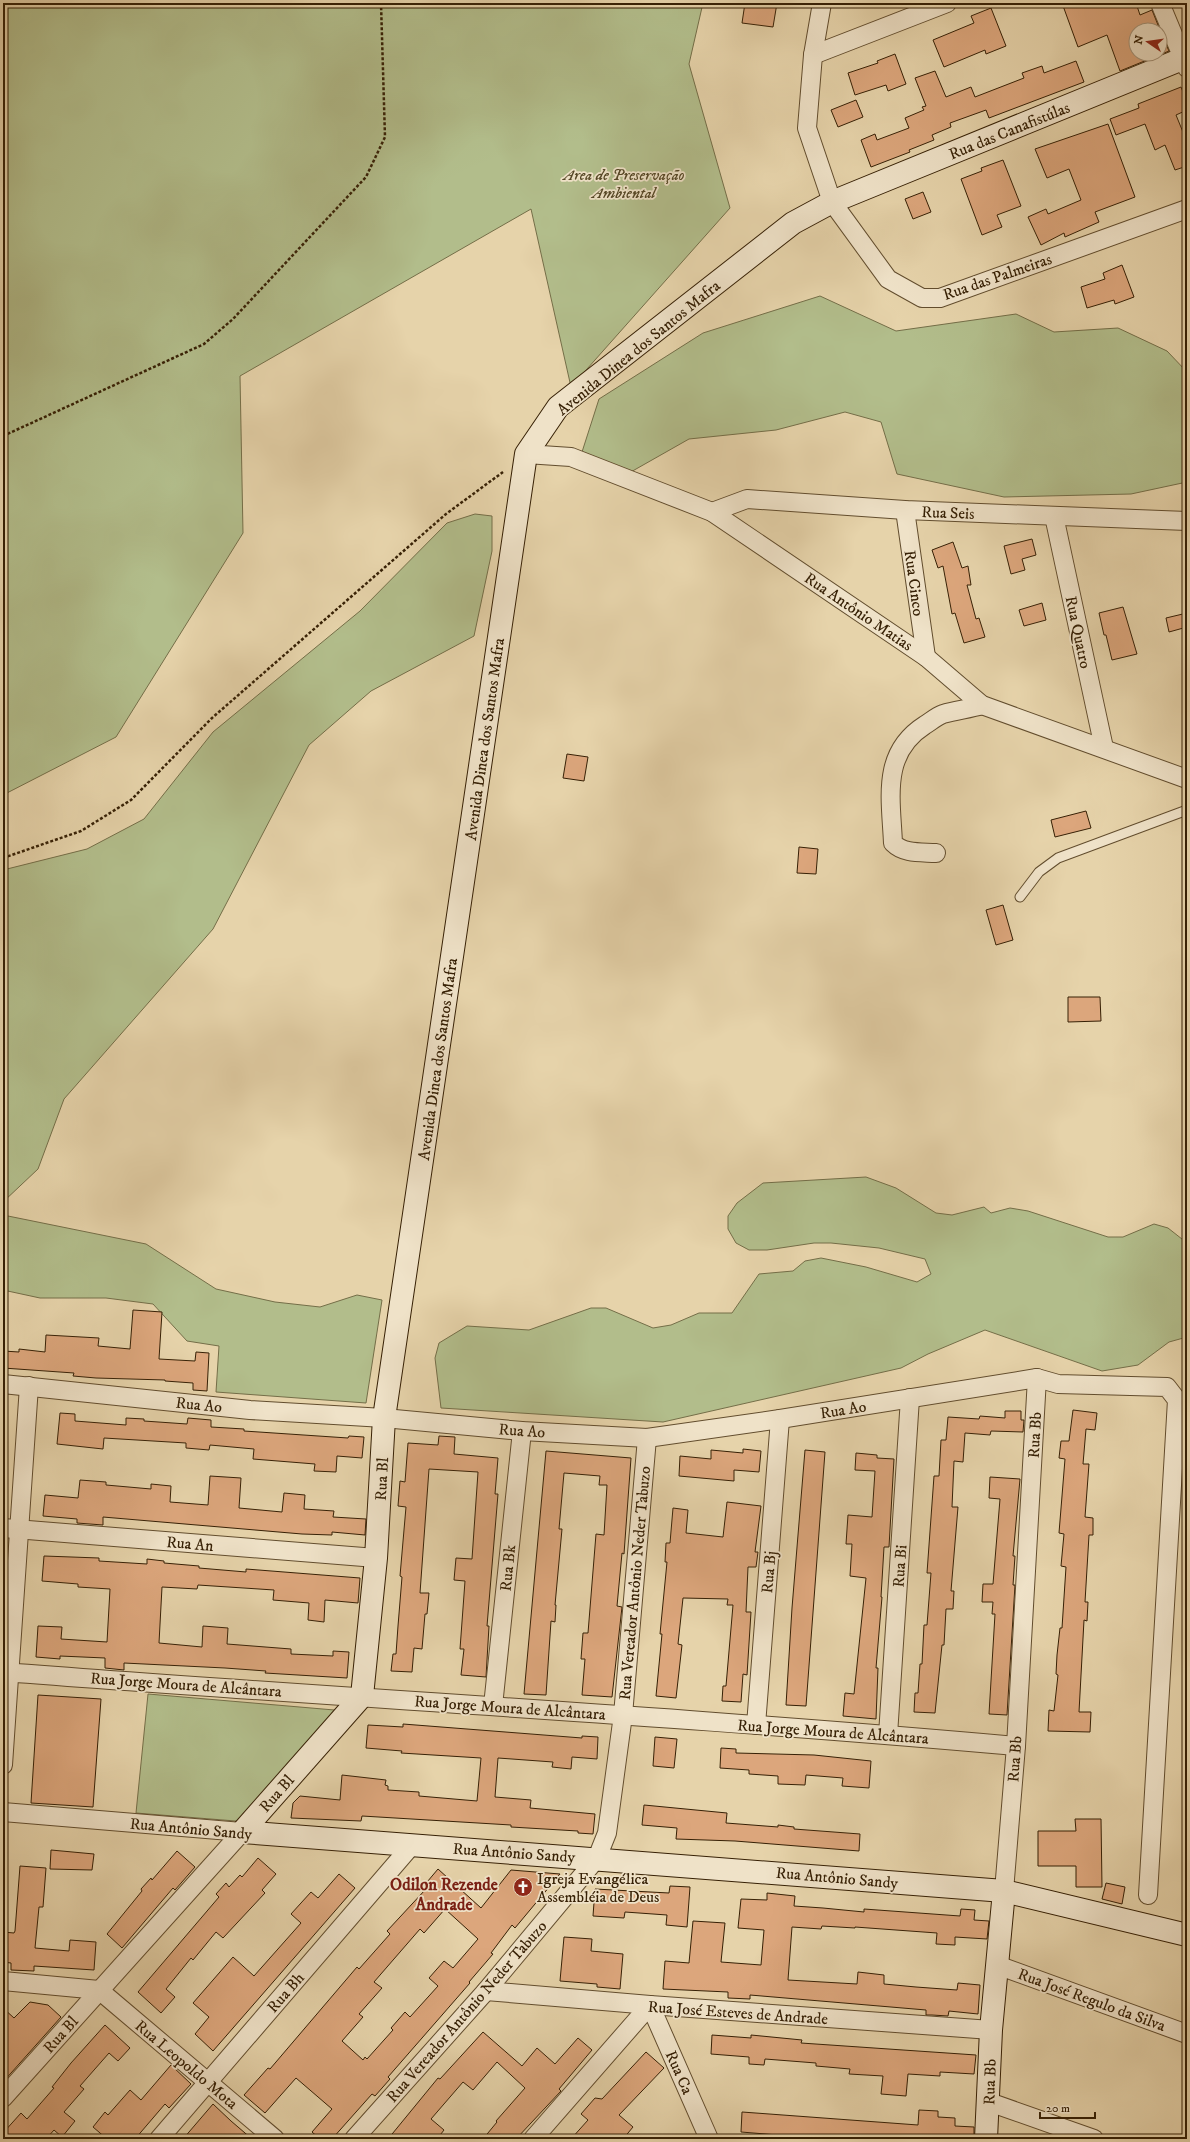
<svg xmlns="http://www.w3.org/2000/svg" width="1190" height="2142" viewBox="0 0 1190 2142" font-family="'IM FELL DW Pica',serif">
	<style>
		.green { fill: #b2bd8b; stroke: #746e48 }
		.building { fill: #dca67c; stroke: #362005; fill-rule: evenodd }
		.lines { fill: none; stroke-linecap: round; stroke-linejoin: round }
		.lane-casing { stroke: #624d2e; stroke-width: 11 }
		.street-casing { stroke: #624d2e; stroke-width: 20 }
		.secondary-casing { stroke: #362005; stroke-width: 24 }
		.path { stroke: #362005; stroke-width: 2.5; stroke-dasharray: 3 2; stroke-linecap: butt }
		.lane { stroke: #efe2c8; stroke-width: 9 }
		.street { stroke: #efe2c8; stroke-width: 18 }
		.secondary { stroke: #efe2c8; stroke-width: 22 }
		.labels { text-anchor: middle; stroke-width: 3.5; stroke-linejoin: round; paint-order: stroke }
		.street-label { font-size: 16px; fill: #362005; stroke: #efe2c8 }
		.park-label { font-size: 16px; font-style: italic; fill: #554726; stroke: #efe2c8 }
		.poi-label { font-size: 16px; fill: #362005; stroke: #efe2c8; text-anchor: start }
		.neighbourhood-label { font-size: 17px; font-weight: bold; fill: #7a1f14; stroke: #efe2c8 }
	</style>
	<rect width="100%" height="100%" fill="#e6d3aa"/>
	<filter id="stains"><feTurbulence type="fractalNoise" baseFrequency=".005" numOctaves="4"/><feColorMatrix values="0 0 0 0 .2 0 0 0 0 .09 0 0 0 0 .02 0 0 0 .5 -.17"/></filter>
	<radialGradient id="worn" r=".72"><stop offset=".6" stop-color="#630" stop-opacity="0"/><stop offset="1" stop-color="#630" stop-opacity=".3"/></radialGradient>
	<!-- green -->
	<g class="green">
		<path d="M3,3H703L689,64L730,208L571,387L531,209L240,376L243,533L116,737L3,795Z"/>
		<path d="M820,296L896,331L1016,314L1054,332L1118,328L1167,351L1187,372V482L1131,494L1004,497L897,474L881,422L845,412L776,430L689,439L629,473L582,452L599,399L703,333Z"/>
		<path d="M475,514L492,516V551L474,636L371,691L309,745L213,929L64,1099L38,1169L3,1202V1027C5,1012 3,999 3,984C3,945 2,907 7,869L87,849L144,819L213,732L360,611L447,523Z"/>
		<path d="M866,1177L896,1188L936,1213L952,1215L984,1207L991,1213L1010,1208L1028,1211L1108,1237H1123L1154,1224L1168,1228L1187,1243V1337L1169,1342L1138,1365L1102,1371L985,1330L928,1354L901,1368L663,1422L441,1408L435,1358L439,1343L467,1326L529,1330L591,1308H606L653,1328L671,1325L699,1313H732L759,1274L793,1271L805,1261L821,1258L866,1267L917,1282L931,1274L925,1259L879,1248L831,1243H814L767,1250H749L736,1243L728,1229V1216L737,1203L763,1183Z"/>
		<path d="M3,1215L146,1244L216,1289L275,1302L320,1307L357,1295L382,1300L366,1403L216,1392L219,1346L187,1341L153,1304L106,1298H40L3,1290Z"/>
		<path d="M148,1694L346,1711L248,1822L136,1813Z"/>
	</g>
	<!-- building -->
	<g class="building">
		<path d="M745,3H777L773,27L742,23Z"/>
		<path d="M1062,3H1136L1140,15L1152,10L1160,30H1136V54H1160V31L1169,51L1120,71L1107,35L1078,47Z"/>
		<path d="M991,8L1006,46L986,54L985,50L944,67L933,40L974,23L971,16Z"/>
		<path d="M895,54L906,84L888,91L886,85L855,95L848,73L878,63L877,61Z"/>
		<path d="M1076,61L1084,82L989,118L986,110L950,123L951,127L932,135L934,140L909,150L910,152L871,167L861,140L875,134L877,140L909,128L905,118L924,110L922,107L926,106L915,78L935,71L946,97L971,87L975,97L1024,78L1022,73L1042,66L1044,73Z"/>
		<path d="M1181,87L1187,102V110L1176,115L1187,142V166L1175,170L1165,145L1155,150L1145,124L1116,135L1110,119L1139,108L1138,104Z"/>
		<path d="M856,100L863,117L838,127L831,110Z"/>
		<path d="M1108,124L1135,197L1095,212L1099,222L1065,237L1064,233L1041,245L1028,217L1046,209L1048,214L1081,200L1069,169L1047,178L1035,149Z"/>
		<path d="M1003,160L1021,206L997,215L1002,227L982,235L961,179L982,171L981,168Z"/>
		<path d="M923,192L931,212L913,219L905,199Z"/>
		<path d="M1122,265L1134,297L1115,304L1114,300L1087,308L1081,287L1105,279L1103,273Z"/>
		<path d="M1032,539L1036,555L1022,559L1025,570L1011,574L1004,546Z"/>
		<path d="M953,542L962,568L968,566L971,585H967L976,619L979,618L985,637L964,643L955,613L952,614L943,566L938,568L932,550Z"/>
		<path d="M1042,603L1046,620L1024,626L1019,610Z"/>
		<path d="M1123,607L1137,654L1112,660L1106,635H1104L1099,613Z"/>
		<path d="M1187,613V627L1169,632L1166,618Z"/>
		<path d="M567,754L588,757L584,781L563,778Z"/>
		<path d="M1086,811L1091,828L1055,837L1051,820Z"/>
		<path d="M799,847L818,849L816,874L797,873Z"/>
		<path d="M1003,905L1013,940L996,945L986,910Z"/>
		<path d="M1068,997H1100L1101,1021L1068,1022Z"/>
		<path d="M133,1310L162,1312L159,1359L195,1361L196,1352L209,1353L207,1391L193,1390V1383L165,1381V1380L96,1378L73,1376L74,1373L3,1368V1351L19,1352V1349L45,1352L46,1335L99,1338L98,1346L130,1349Z"/>
		<path d="M1073,1410L1097,1413L1095,1430L1086,1429L1083,1464H1089L1085,1517L1093,1518V1535H1089L1085,1602H1088L1087,1621L1084,1620L1079,1712H1091L1090,1732L1048,1731L1049,1710L1054,1711L1058,1675L1056,1674L1057,1655L1060,1628H1062L1066,1567L1061,1566L1064,1534L1059,1533L1065,1459L1059,1458L1061,1441H1069Z"/>
		<path d="M1005,1411H1021V1420H1024L1023,1432L991,1431L990,1435L965,1433L963,1462L954,1461L952,1507H958L951,1591H954L953,1609H946L944,1645H942L935,1713L914,1712L915,1693H918L920,1664H922L924,1625H927L931,1573H927L934,1476H939L941,1440H946L948,1417L979,1419L980,1416L1005,1418Z"/>
		<path d="M60,1413L75,1414V1421L126,1425V1418L144,1419V1421L187,1424L188,1418L211,1420V1427L244,1429V1431L348,1438L349,1436L364,1437L362,1458L337,1456L336,1472L314,1471L315,1464L253,1459L254,1449L210,1445L209,1450L186,1448V1443L104,1438L103,1449L57,1444Z"/>
		<path d="M439,1436L455,1437L454,1454L498,1458L495,1494H498L487,1626H489L486,1677L461,1675L464,1649H460L465,1581L454,1580L456,1558L472,1559L478,1472L429,1469L420,1593H429L427,1614H425L422,1649L414,1648L412,1672L391,1671L393,1654H396L398,1626L402,1577L400,1576L406,1507L398,1506L400,1481L405,1482L408,1443L438,1445Z"/>
		<path d="M743,1449L761,1451L759,1472L734,1470V1481L679,1476L680,1456L711,1459V1450L743,1453Z"/>
		<path d="M805,1450L825,1452L806,1706L786,1705L792,1608Z"/>
		<path d="M546,1451L631,1458L624,1554L622,1553L617,1606L622,1607L612,1697L582,1695L585,1659H581L583,1633H588L596,1534L604,1535L607,1485H599L600,1476L564,1473L559,1529H562L555,1605H556L555,1622L551,1621L546,1695L524,1694Z"/>
		<path d="M856,1453L877,1455V1458L894,1459L889,1547H884L881,1597H882L876,1668H878L876,1719L843,1716L845,1693L854,1694L866,1578L850,1576L852,1544H846L848,1515L872,1517L875,1471L855,1470Z"/>
		<path d="M210,1476L241,1478L239,1508L282,1512L284,1493L305,1495L304,1509L334,1511L333,1517L366,1519L365,1535L332,1532V1535L302,1534L103,1517V1525L77,1523V1519L43,1516L45,1495L78,1498L80,1480L106,1482V1485L151,1489V1484L171,1486L170,1502L208,1505Z"/>
		<path d="M990,1477L1020,1479L1013,1556H1015L1013,1585H1015L1007,1715L989,1714L995,1614H992L993,1602H982L983,1584H993L1000,1499L989,1498Z"/>
		<path d="M727,1502L761,1506L755,1552H758L756,1567H748L746,1612H751L747,1675L743,1674L741,1702L722,1701L723,1686H726L733,1605H727L728,1599L683,1598L678,1644L682,1645L676,1698L656,1696L662,1634H660L667,1562H665L666,1543H670L673,1508L688,1510L686,1533L723,1537Z"/>
		<path d="M44,1556L99,1558V1561L147,1564V1559L164,1561V1563L199,1566V1568L246,1572V1569L360,1578L358,1603L325,1600L324,1622L308,1620L309,1603L273,1600L274,1590L198,1585L197,1589L162,1587L159,1643L202,1647L203,1626L228,1628L227,1644L291,1649V1654L333,1656V1651L349,1652L347,1678L265,1673L266,1671L225,1668L124,1663V1670L105,1668V1658L60,1656V1659L36,1657L38,1626L62,1627L61,1639L107,1642L110,1589L78,1587V1584L42,1581Z"/>
		<path d="M38,1695L101,1699L93,1807L31,1803Z"/>
		<path d="M403,1724L582,1738V1736L598,1737L597,1759L572,1757L571,1769L552,1767L553,1762L498,1758L495,1797L531,1800L530,1808L595,1814L593,1834L578,1833V1831L511,1827V1825L362,1816L361,1821L291,1818L293,1803L300,1796L340,1800L342,1775L386,1780L385,1785L388,1786V1790L419,1792V1796L477,1801L481,1758L401,1753L402,1751L366,1748L368,1725L403,1727Z"/>
		<path d="M655,1737L677,1739L674,1768L653,1766Z"/>
		<path d="M721,1748L736,1749V1753L814,1755L871,1761L869,1788L842,1786L843,1778L806,1775L805,1785L778,1784V1776L749,1774V1770L720,1768Z"/>
		<path d="M644,1805L727,1813L726,1823L778,1827V1825L794,1827V1829L860,1834L859,1851L735,1841L676,1839L677,1828L642,1825Z"/>
		<path d="M1075,1819H1101L1102,1887H1076V1866H1038V1831H1076Z"/>
		<path d="M51,1850L94,1854L92,1870L50,1869Z"/>
		<path d="M177,1851L195,1867L175,1890L173,1888L122,1948L107,1934L142,1891L141,1889L151,1878L152,1880Z"/>
		<path d="M258,1858L276,1874L262,1890L265,1893L223,1938L216,1932L193,1960L191,1958L166,1989L175,1997L161,2013L138,1992L219,1897L216,1894L226,1883L229,1887L240,1875L242,1877Z"/>
		<path d="M20,1866L46,1868L43,1907H39L35,1948L69,1951L70,1940L96,1942L94,1970L34,1966V1971L11,1970V1963L3,1962V1932L14,1933L15,1931Z"/>
		<path d="M438,1869L481,1908L511,1870L560,1874L515,1928L512,1925L491,1953L493,1954L469,1982L470,1983L388,2077L390,2079L375,2096L372,2094L332,2139H320L312,2132L332,2109L296,2078L265,2113L244,2095L268,2068L270,2069L357,1967L359,1969L390,1934L387,1931L425,1890L422,1888ZM445,1909L478,1939L453,1968L444,1961L429,1978L438,1986L410,2017L405,2012L391,2028L393,2030L367,2059L365,2057L363,2060L342,2041L363,2017L359,2014L382,1988L374,1982L420,1929L424,1933Z"/>
		<path d="M339,1874L355,1888L213,2051L195,2034L209,2017L193,2003L233,1957L254,1976L301,1923L291,1914L311,1892L318,1898Z"/>
		<path d="M1106,1883L1125,1887L1122,1904L1102,1899Z"/>
		<path d="M670,1886L690,1887L687,1927L666,1925L667,1915L625,1912L624,1918L593,1916L595,1889L669,1893Z"/>
		<path d="M767,1893L795,1896L794,1906L823,1908L864,1912V1909L960,1916L961,1909L975,1910L974,1920L989,1921L987,1939L955,1937V1945L936,1944L937,1933L855,1927V1928L822,1926L821,1929L792,1927L788,1980L857,1984L858,1972L884,1975V1984L916,1987L957,1990L958,1983L980,1985L978,2014L949,2011L948,2016L932,2015H926V2010L750,1995V1999L728,1998V1992L663,1989L665,1961L689,1963L693,1921L725,1923L721,1962L761,1965L764,1930L738,1928L741,1899L767,1900Z"/>
		<path d="M564,1937L592,1939L591,1951L623,1954L620,1989L597,1987V1984L560,1981Z"/>
		<path d="M30,2002L48,2005L61,2017L3,2082V2008L14,2018Z"/>
		<path d="M105,2025L130,2048L118,2061L109,2053L80,2086L84,2089L64,2112L75,2121L62,2137L54,2130L46,2139H3V2133L21,2113L27,2119L54,2088L52,2087L71,2063Z"/>
		<path d="M483,2032L522,2066L537,2048L555,2064L578,2038L592,2050L559,2089L561,2091L516,2139H483L497,2122L496,2121L525,2088L497,2062L473,2090L463,2082L431,2119L444,2130L437,2139H388L438,2078L440,2079Z"/>
		<path d="M712,2035L751,2038V2035L802,2040L801,2043L976,2055L974,2074L940,2072V2076L908,2074L906,2096L881,2094L883,2076L849,2074L850,2069L816,2066V2063L765,2059L764,2065L749,2064V2057L711,2054Z"/>
		<path d="M646,2052L664,2068L619,2115L633,2127L623,2139H571L588,2120L581,2114L595,2098L602,2099Z"/>
		<path d="M171,2065L191,2084L169,2108L165,2104L135,2139H107L93,2127L105,2112L108,2115L130,2090L141,2100Z"/>
		<path d="M213,2104L231,2121L252,2139H183Z"/>
		<path d="M919,2110L938,2111V2117L955,2118V2126L974,2127V2139H827L741,2132L742,2112L918,2125Z"/>
	</g>
	<g class="lines">
		<!-- lane casing -->
		<g class="lane-casing">
			<path id="lane" d="M1020,897L1039,872L1058,858L1187,810"/>
		</g>
		<!-- street casing -->
		<g class="street-casing">
			<g id="street">
				<path d="M822,3L813,55L807,128L832,202L888,279L922,298H940L1187,209"/>
				<path d="M1160,3L1187,68"/>
				<path d="M813,55L947,3"/>
				<path d="M526,454L571,457L712,512L926,657L982,705L1187,779"/>
				<path d="M905,510L926,657"/>
				<path d="M712,512L747,499L905,510L1187,521"/>
				<path d="M1054,516L1104,748"/>
				<path d="M936,853C920,852 904,854 893,843C891,798 881,753 925,725C930,722 937,716 943,714C956,710 970,709 982,705"/>
				<path d="M3,1384L250,1410L384,1418L522,1431L647,1438L780,1419L1037,1378L1058,1384L1167,1387L1177,1400L1148,1895"/>
				<path d="M3,1528L376,1558"/>
				<path d="M3,1672C341,1698 679,1716 1016,1746"/>
				<path d="M493,1706L522,1431"/>
				<path d="M756,1725L780,1419"/>
				<path d="M888,1735L910,1398"/>
				<path d="M3,1765L29,1386"/>
				<path d="M3,1812L242,1832"/>
				<path d="M1004,1891L1016,1746L1037,1378"/>
				<path d="M997,1965L1187,2034"/>
				<path d="M3,1981L99,1990L275,2139"/>
				<path d="M486,1991L650,2005L991,2030"/>
				<path d="M3,2098L242,1832"/>
				<path d="M989,2102L1094,2139"/>
				<path d="M159,2139L412,1845"/>
				<path d="M354,2139L486,1991L597,1858L607,1833L623,1715L647,1438"/>
				<path d="M533,2139L650,2005L709,2139"/>
			</g>
		</g>
		<!-- secondary casing -->
		<g class="secondary-casing">
			<g id="secondary">
				<path d="M242,1832L362,1696L376,1558L384,1418L526,454L558,407L793,223L832,202L1187,57"/>
				<path d="M242,1832L1004,1891L1187,1935"/>
				<path d="M986,2139L991,2030L1004,1891"/>
			</g>
		</g>
		<!-- path -->
		<g class="path">
			<path d="M3,436L204,344L233,319L366,177L385,137L381,3"/>
			<path d="M3,858L81,831L131,800L212,718L446,514L503,472"/>
		</g>
		<!-- lane -->
		<use href="#lane" class="lane"/>
		<!-- street -->
		<use href="#street" class="street"/>
		<!-- secondary -->
		<use href="#secondary" class="secondary"/>
	</g>
	<!-- icons -->
	<defs>
		<g id="church-disc" transform="scale(1)"><circle r="9.5" fill="#8f2418" stroke="#efe2c8"/><path d="M-1.2-6h2.4v3.5h3.3v2.4h-3.3V6h-2.4V-.1h-3.3v-2.4h3.3Z" fill="#fff"/></g>
	</defs>
	<g fill-rule="evenodd">
		<use href="#church-disc" x="523" y="1887"/>
	</g>
	<g class="labels">
		<!-- street labels -->
		<g class="street-label">
			<text transform="translate(1009 130) rotate(-22)" y="6">Rua das Canafistúlas</text>
			<text transform="translate(997 276) rotate(-19)" y="6">Rua das Palmeiras</text>
			<text transform="translate(638 347) rotate(-39)" y="6">Avenida Dinea dos Santos Mafra</text>
			<text transform="translate(948 512) rotate(2)" y="6">Rua Seis</text>
			<text transform="translate(915 583) rotate(82)" y="6">Rua Cinco</text>
			<text transform="translate(859 611) rotate(34)" y="6">Rua Antônio Matias</text>
			<text transform="translate(1079 632) rotate(78)" y="6">Rua Quatro</text>
			<text transform="translate(484 739) rotate(-82)" y="6">Avenida Dinea dos Santos Mafra</text>
			<text transform="translate(437 1059) rotate(-82)" y="6">Avenida Dinea dos Santos Mafra</text>
			<text transform="translate(199 1404) rotate(6)" y="6">Rua Ao</text>
			<text transform="translate(843 1409) rotate(-9)" y="6">Rua Ao</text>
			<text transform="translate(522 1430) rotate(4)" y="6">Rua Ao</text>
			<text transform="translate(1034 1435) rotate(-87)" y="6">Rua Bb</text>
			<text transform="translate(381 1479) rotate(-87)" y="6">Rua Bl</text>
			<text transform="translate(190 1543) rotate(5)" y="6">Rua An</text>
			<text transform="translate(899 1566) rotate(-86)" y="6">Rua Bi</text>
			<text transform="translate(507 1568) rotate(-84)" y="6">Rua Bk</text>
			<text transform="translate(768 1572) rotate(-85)" y="6">Rua Bj</text>
			<text transform="translate(634 1583) rotate(-85)" y="6">Rua Vereador Antônio Neder Tabuzo</text>
			<text transform="translate(186 1684) rotate(4)" y="6">Rua Jorge Moura de Alcântara</text>
			<text transform="translate(510 1707) rotate(4)" y="6">Rua Jorge Moura de Alcântara</text>
			<text transform="translate(833 1731) rotate(4)" y="6">Rua Jorge Moura de Alcântara</text>
			<text transform="translate(1014 1759) rotate(-86)" y="6">Rua Bb</text>
			<text transform="translate(276 1793) rotate(-49)" y="6">Rua Bl</text>
			<text transform="translate(191 1828) rotate(5)" y="6">Rua Antônio Sandy</text>
			<text transform="translate(514 1852) rotate(4)" y="6">Rua Antônio Sandy</text>
			<text transform="translate(837 1877) rotate(5)" y="6">Rua Antônio Sandy</text>
			<text transform="translate(285 1992) rotate(-49)" y="6">Rua Bh</text>
			<text transform="translate(1092 1999) rotate(20)" y="6">Rua José Regulo da Silva</text>
			<text transform="translate(466 2011) rotate(-49)" y="6">Rua Vereador Antônio Neder Tabuzo</text>
			<text transform="translate(738 2012) rotate(4)" y="6">Rua José Esteves de Andrade</text>
			<text transform="translate(60 2034) rotate(-48)" y="6">Rua Bl</text>
			<text transform="translate(187 2064) rotate(40)" y="6">Rua Leopoldo Mota</text>
			<text transform="translate(680 2072) rotate(66)" y="6">Rua Ca</text>
			<text transform="translate(989 2082) rotate(-88)" y="6">Rua Bb</text>
		</g>
		<!-- park labels -->
		<g class="park-label">
			<text x="624" y="180">Area de Preservação<tspan x="624" dy="18">Ambiental</tspan></text>
		</g>
		<!-- poi labels -->
		<g class="poi-label">
			<text x="537" y="1884">Igreja Evangélica<tspan x="537" dy="18">Assembléia de Deus</tspan></text>
		</g>
		<!-- neighbourhood labels -->
		<g class="neighbourhood-label">
			<text x="444" y="1890">Odilon Rezende<tspan x="444" dy="20">Andrade</tspan></text>
		</g>
	</g>
	<!-- margin -->
	<rect width="1190" height="2142" fill="none" stroke="#e6d3aa" stroke-width="16"/>
	<rect x="4" y="4" width="1182" height="2134" fill="none" stroke="#362005" stroke-width="2"/>
	<rect x="8" y="8" width="1174" height="2126" fill="none" stroke="#362005"/>
	<!-- north arrow -->
	<g transform="translate(1148 42) rotate(283)"><circle r="19" fill="#efe2c8" stroke="#a5947a"/>
	<path d="M0-3L7 15L0 10L-7 15Z" fill="#8f2418"/>
	<text y="-6" font-size="11" font-weight="bold" text-anchor="middle" fill="#362005">N</text>
	</g>
	<!-- scale -->
	<path d="M1040 2112v6h55v-6" fill="none" stroke="#362005" stroke-width="2"/>
	<text x="1046" y="2112" font-size="12" fill="#362005" stroke="#efe2c8" stroke-width="3" paint-order="stroke">20 m</text>
	<rect width="100%" height="100%" filter="url(#stains)"/>
	<rect width="100%" height="100%" fill="url(#worn)"/>
</svg>
